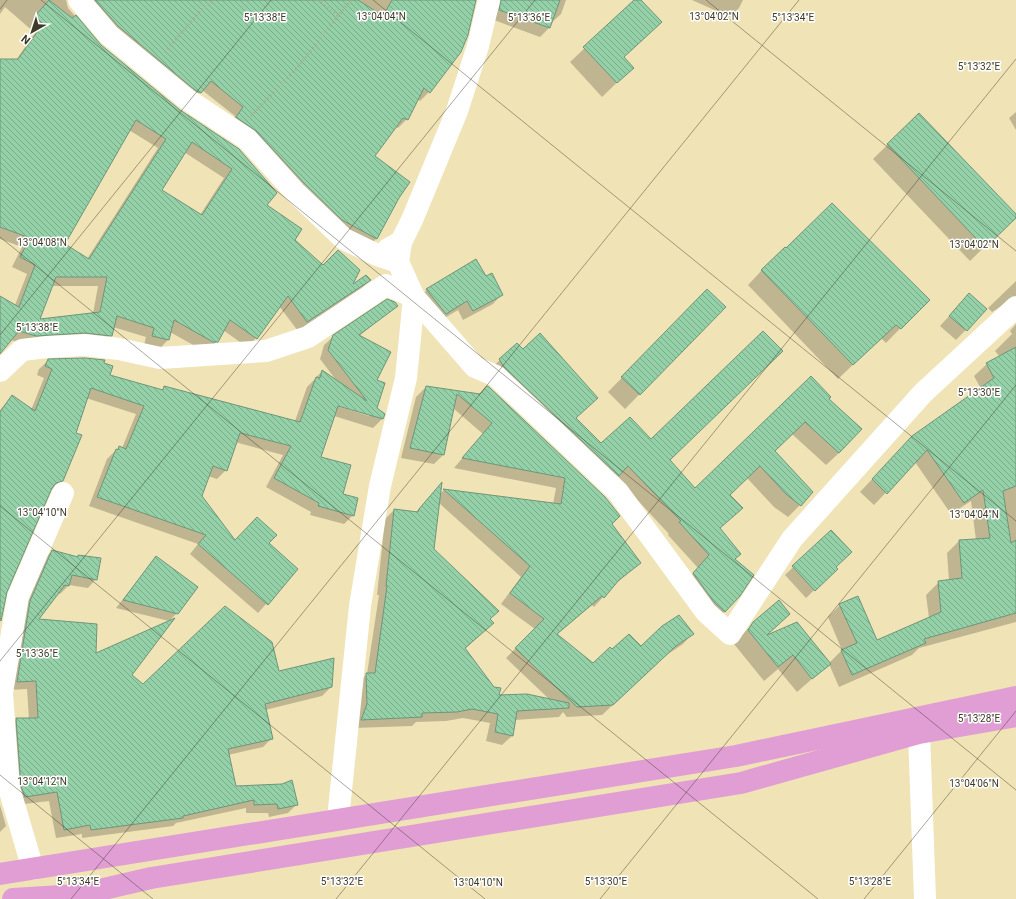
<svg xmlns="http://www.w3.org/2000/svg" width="1016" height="899" viewBox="0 0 1016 899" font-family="Roboto,sans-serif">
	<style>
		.shadow { fill: #0003; fill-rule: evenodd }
		.building { fill: url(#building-back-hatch); stroke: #6e967a; fill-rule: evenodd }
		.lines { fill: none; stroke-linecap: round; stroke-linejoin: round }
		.path { stroke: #b0a683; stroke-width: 2.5; stroke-dasharray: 1 3; stroke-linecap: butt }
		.minor { stroke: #fff; stroke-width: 22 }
		.major { stroke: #e09ed5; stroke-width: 22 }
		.ticks { fill: none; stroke: #3f3a28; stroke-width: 1; stroke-opacity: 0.45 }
		.ticks-label { font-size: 10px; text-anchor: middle; fill: #3f3a28; stroke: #fff; stroke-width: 3; stroke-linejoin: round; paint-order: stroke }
	</style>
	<defs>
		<pattern id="building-back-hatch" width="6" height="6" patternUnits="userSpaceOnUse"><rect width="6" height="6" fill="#94d1a8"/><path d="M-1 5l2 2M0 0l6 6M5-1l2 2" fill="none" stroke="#7aab89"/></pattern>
	</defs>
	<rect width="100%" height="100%" fill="#f0e3b6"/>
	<!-- shadow -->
	<g class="shadow">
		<path d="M0,0H66L68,8L100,45L180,111L238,149L269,184L266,205L293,241L350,287L370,280L361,289L298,331L279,306L256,338L247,347L223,330L217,341L208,350L204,351L170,332L168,340L159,349L144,345L146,337L113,327L111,335L102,344H26L11,340L0,352V297L15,305L27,274L12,267L22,247L0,239V60H16L35,33L5,7L0,14ZM129,130L158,148L87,259L63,244ZM184,152L224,178L200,215L160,190ZM52,286H98L93,314L38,321Z"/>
		<path d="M78,0H476L467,35L460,51L429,92L420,101L417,99L407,119L398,128L395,127L373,156L398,198L376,239L367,248L228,126L235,116L202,90L191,102Z"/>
		<path d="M502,0H566L561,14L551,23L549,28L540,37L494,20Z"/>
		<path d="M636,0H640L646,36L623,58L632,68L602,97L570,62Z"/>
		<path d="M692,0H743L739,8L730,17Z"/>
		<path d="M1016,112V130L1009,118Z"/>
		<path d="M919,114L1016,216L970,261L873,159Z"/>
		<path d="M476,260L486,277L502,294L493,304L463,320L458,310L436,323L417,299L427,290Z"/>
		<path d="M762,270L928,300L886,343L881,338L838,379L748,285Z"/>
		<path d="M1016,281V316L1007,307H1000L992,312L988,308Z"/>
		<path d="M707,291L725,307L625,409L608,392Z"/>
		<path d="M960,304L986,309L956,340L940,326Z"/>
		<path d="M396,306L359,336L375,381L376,409L382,419L373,428L334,416L319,458L353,515L344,524L310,515L311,512L266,487L283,455L235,442L226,470L217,479L208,476L201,496L235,541L268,544L297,569L258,613L190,554L198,544L89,506L107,459L119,447L122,448L136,414L86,398L62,480L53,489L49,490L6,592L0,621V487L44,378L37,375L39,369L49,360L103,364L109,376L161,391L165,387L295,421L307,387L314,380L322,371L336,380L320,359L324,345L334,336ZM334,403L369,414V416L333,405Z"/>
		<path d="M1016,324V622L919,648L912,655L839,687L829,664L797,692L778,669L764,681L734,644L754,622L765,636L829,663L842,650L828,617L840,605L877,641L929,618L926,595L939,582L949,581L947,553L959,541L976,540L971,501L951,514L915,462L874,505L860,492L912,437L981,389L974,376L987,364L1000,357L995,351L1012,334L1010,331Z"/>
		<path d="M500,360L575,419L601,445L669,460L695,490L827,400L839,453L826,465L792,434L774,451L800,505L788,517L774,507L747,478L729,495L741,508L719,529L725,611L713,624L681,586L698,568L668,535L669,534L616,477L487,372Z"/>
		<path d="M426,387L479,395L487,387L611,524L640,563L613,586L594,607L592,605L556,635L593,665L612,650L641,647L692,634L683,644L665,656L602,715L567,717L563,712L559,717L515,720L512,736L502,745L486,741L490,723L463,718L446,721L416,722L412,726L353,728L357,683L367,674L379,595H377L385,519L394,510L416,512L441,484L440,494L444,490L553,504L556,488L454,468L483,434L453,408L444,454L434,464L401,458L416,397ZM439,503L521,577L501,604L535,629L506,658L549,699L498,696L465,649L493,623L433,550Z"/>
		<path d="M12,396L0,441V410Z"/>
		<path d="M831,531L835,567L828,577L806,598L785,575Z"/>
		<path d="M52,551L77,558L79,556L96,579L88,588L69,585L60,594L57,593L37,620L131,675L143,685L279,672L331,687L322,696L265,710L272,738L263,747L228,755L235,787L297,804L288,813L269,817L268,813H246V808L176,823L173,826L82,838V834L56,838L49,801L16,805L8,728L17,719H29L27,689L8,690L22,610L43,560Z"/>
		<path d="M156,557L177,613L169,621L116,608Z"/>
		<path d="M0,805L6,826L0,832Z"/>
	</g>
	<!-- building -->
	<g class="building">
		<path d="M49,0L72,18L76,15L101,45L180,110L239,149L277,193L267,205L302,229L295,240L323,265L338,250L360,270L353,284L366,275L371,280L307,322L288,296L257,339L230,320L218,342H213L174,320L169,340L152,336L154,328L117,316L112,336L84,333L36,336L19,331L0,354V296L19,307L35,265L20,257L30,238L0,227V59H18L43,24L35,16ZM136,120L166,139L89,259L65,244ZM192,142L232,169L202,215L162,190ZM56,277H107L100,312L40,319Z"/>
		<path d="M95,0H358L383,16L392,0H476L468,35L461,52L430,93L424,88L408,120L403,118L375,156L410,182L399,198L377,239L342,220L304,183L256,131L236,117L243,107L211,81L201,93L195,90L118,26Z"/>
		<path d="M501,0H560L550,28L499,10Z"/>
		<path d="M634,0H641L662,22L624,57L634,68L617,83L583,47Z"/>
		<path d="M919,113L1016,214V218L985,248L887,144Z"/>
		<path d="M832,203L930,300L901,329L896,325L853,365L761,270L785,247L786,248Z"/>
		<path d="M476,259L486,276L492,273L503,295L473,311L467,301L446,314L426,289Z"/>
		<path d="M707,289L726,307L640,395L621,377Z"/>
		<path d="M969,293L987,309L967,331L949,316Z"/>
		<path d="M387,299L395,302L398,306L359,335L391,352L377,380L385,383L377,408L385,414L383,419L338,406L321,457L351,465L343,494L358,498L354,516L318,506L319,503L274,478L291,446L240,433L227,471L213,466L202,496L235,540L257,517L277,535L269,543L298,569L268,605L198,544L206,535L97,497L116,449L118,450L119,446L126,449L144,406L91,388L76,433L82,435L63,481L56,483L52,488L7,592L1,621L0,620V412L12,395L35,411L52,369L45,366L48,359L85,358L105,360L104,363L113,366L110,375L163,390L164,386L300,422L316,377L320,378L322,370L367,401L328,350L333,335Z"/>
		<path d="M763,331L783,351L670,460L695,488L811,376L831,397L829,399L862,429L839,453L805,422L775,451L813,492L801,506L786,494L760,466L730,495L743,508L720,528L741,554L735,559L754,575L740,596L725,612L714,602L693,573L709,555L679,522L681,521L628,466L619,476L504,367L499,359L517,343L523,349L540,333L598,398L576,418L601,443L630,417L651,439Z"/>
		<path d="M1016,347V486L1003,491L1011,543L1016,540V613L924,639L926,643L852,675L841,650L857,643L839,604L858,596L877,640L941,612L938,581L962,578L959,540L990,538L983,490L964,503L927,450L887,494L872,479L912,436L994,378L986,363Z"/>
		<path d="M426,386L480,394L487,386L489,387L605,497L620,516L612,524L641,563L619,580L604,598L602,596L557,634L593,663L610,647L612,649L629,634L641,646L662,626L679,615L694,634L676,646L613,705L577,707L515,648L544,619L510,593L530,566L443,489L561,504L565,478L462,458L492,423L457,394L444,455L410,448Z"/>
		<path d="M442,482L434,549L499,611L490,619L494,623L465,648L494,687L501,688L499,695L527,694L569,703V708L517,711L513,736L495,732L498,714L472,709L457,712L422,713V717L361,720L367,704L366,673H375L387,586H386L394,509L418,512L419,509Z"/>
		<path d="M831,530L852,552L836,567L838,569L815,591L792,566Z"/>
		<path d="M52,550L78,557V555L101,558L97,580L72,575L69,586L65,585L39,619L97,624L96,653L175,618L132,675L143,684L225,606L272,642L279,671L334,658L332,687L265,704L273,739L228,749L236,786L282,784L292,780L298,805L278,809L277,804L254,805V800L183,816V818L91,830L90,825L64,830L57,792L25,797L21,786L16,718H38L36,681L17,682L30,601Z"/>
		<path d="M156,556L198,587L178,614L123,600Z"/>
		<path d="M779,600L790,614L767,635L797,622L831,664L812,679L793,655L778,667L748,630L753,622Z"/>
	</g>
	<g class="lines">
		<!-- path -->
		<g class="path">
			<path d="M318,0L338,16"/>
			<path d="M165,52L201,10L214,0"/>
			<path d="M251,116L298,67L351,0"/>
		</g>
		<!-- minor -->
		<g class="minor">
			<path d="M79,0L109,35L188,100L247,139L295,192L344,239L377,255L398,262"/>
			<path d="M388,249L401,242L412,220L457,111L478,46L489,0"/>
			<path d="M0,371L22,350L47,347L85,345L119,349L160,358L266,351L308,337L386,285L414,297L475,367L496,376L618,492L706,612L730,634L792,539L923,393L1016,307"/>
			<path d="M919,733L925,899"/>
			<path d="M338,819L360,606L380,486L406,378L414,297L398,262L401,242"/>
			<path d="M33,869L9,788L2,693L18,597L63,493"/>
		</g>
		<!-- major -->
		<g class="major">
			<path d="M0,874L736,756L1016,697"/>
			<path d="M13,899L78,895L151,878L741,783L919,733L1016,716"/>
		</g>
	</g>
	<!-- ticks -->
	<path class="ticks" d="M41,0L1016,790M373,0L1016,521M706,0L1016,251M0,9L7,0M0,237L818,899M0,335L271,0M0,506L485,899M0,661L535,0M0,775L153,899M71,899L799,0M336,899L1016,59M600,899L1016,385M864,899L1016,711"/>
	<g class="ticks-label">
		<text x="381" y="20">13°04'04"N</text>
		<text x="714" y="20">13°04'02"N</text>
		<text x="265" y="21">5°13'38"E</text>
		<text x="529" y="21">5°13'36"E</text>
		<text x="793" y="21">5°13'34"E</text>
		<text x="979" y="70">5°13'32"E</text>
		<text x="42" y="246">13°04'08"N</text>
		<text x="974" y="248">13°04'02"N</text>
		<text x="37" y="331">5°13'38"E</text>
		<text x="979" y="396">5°13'30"E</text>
		<text x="42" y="516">13°04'10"N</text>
		<text x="974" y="518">13°04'04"N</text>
		<text x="37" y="657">5°13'36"E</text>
		<text x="979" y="722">5°13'28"E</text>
		<text x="42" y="785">13°04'12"N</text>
		<text x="974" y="787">13°04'06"N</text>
		<text x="78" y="885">5°13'34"E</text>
		<text x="342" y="885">5°13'32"E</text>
		<text x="606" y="885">5°13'30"E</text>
		<text x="870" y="885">5°13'28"E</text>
		<text x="478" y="886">13°04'10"N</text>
	</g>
	<!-- north arrow -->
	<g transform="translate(32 32) rotate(219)" stroke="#ffffff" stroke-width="3" paint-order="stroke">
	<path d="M0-3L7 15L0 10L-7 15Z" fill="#3f3a28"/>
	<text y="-6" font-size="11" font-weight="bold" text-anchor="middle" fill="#3f3a28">N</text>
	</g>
</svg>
